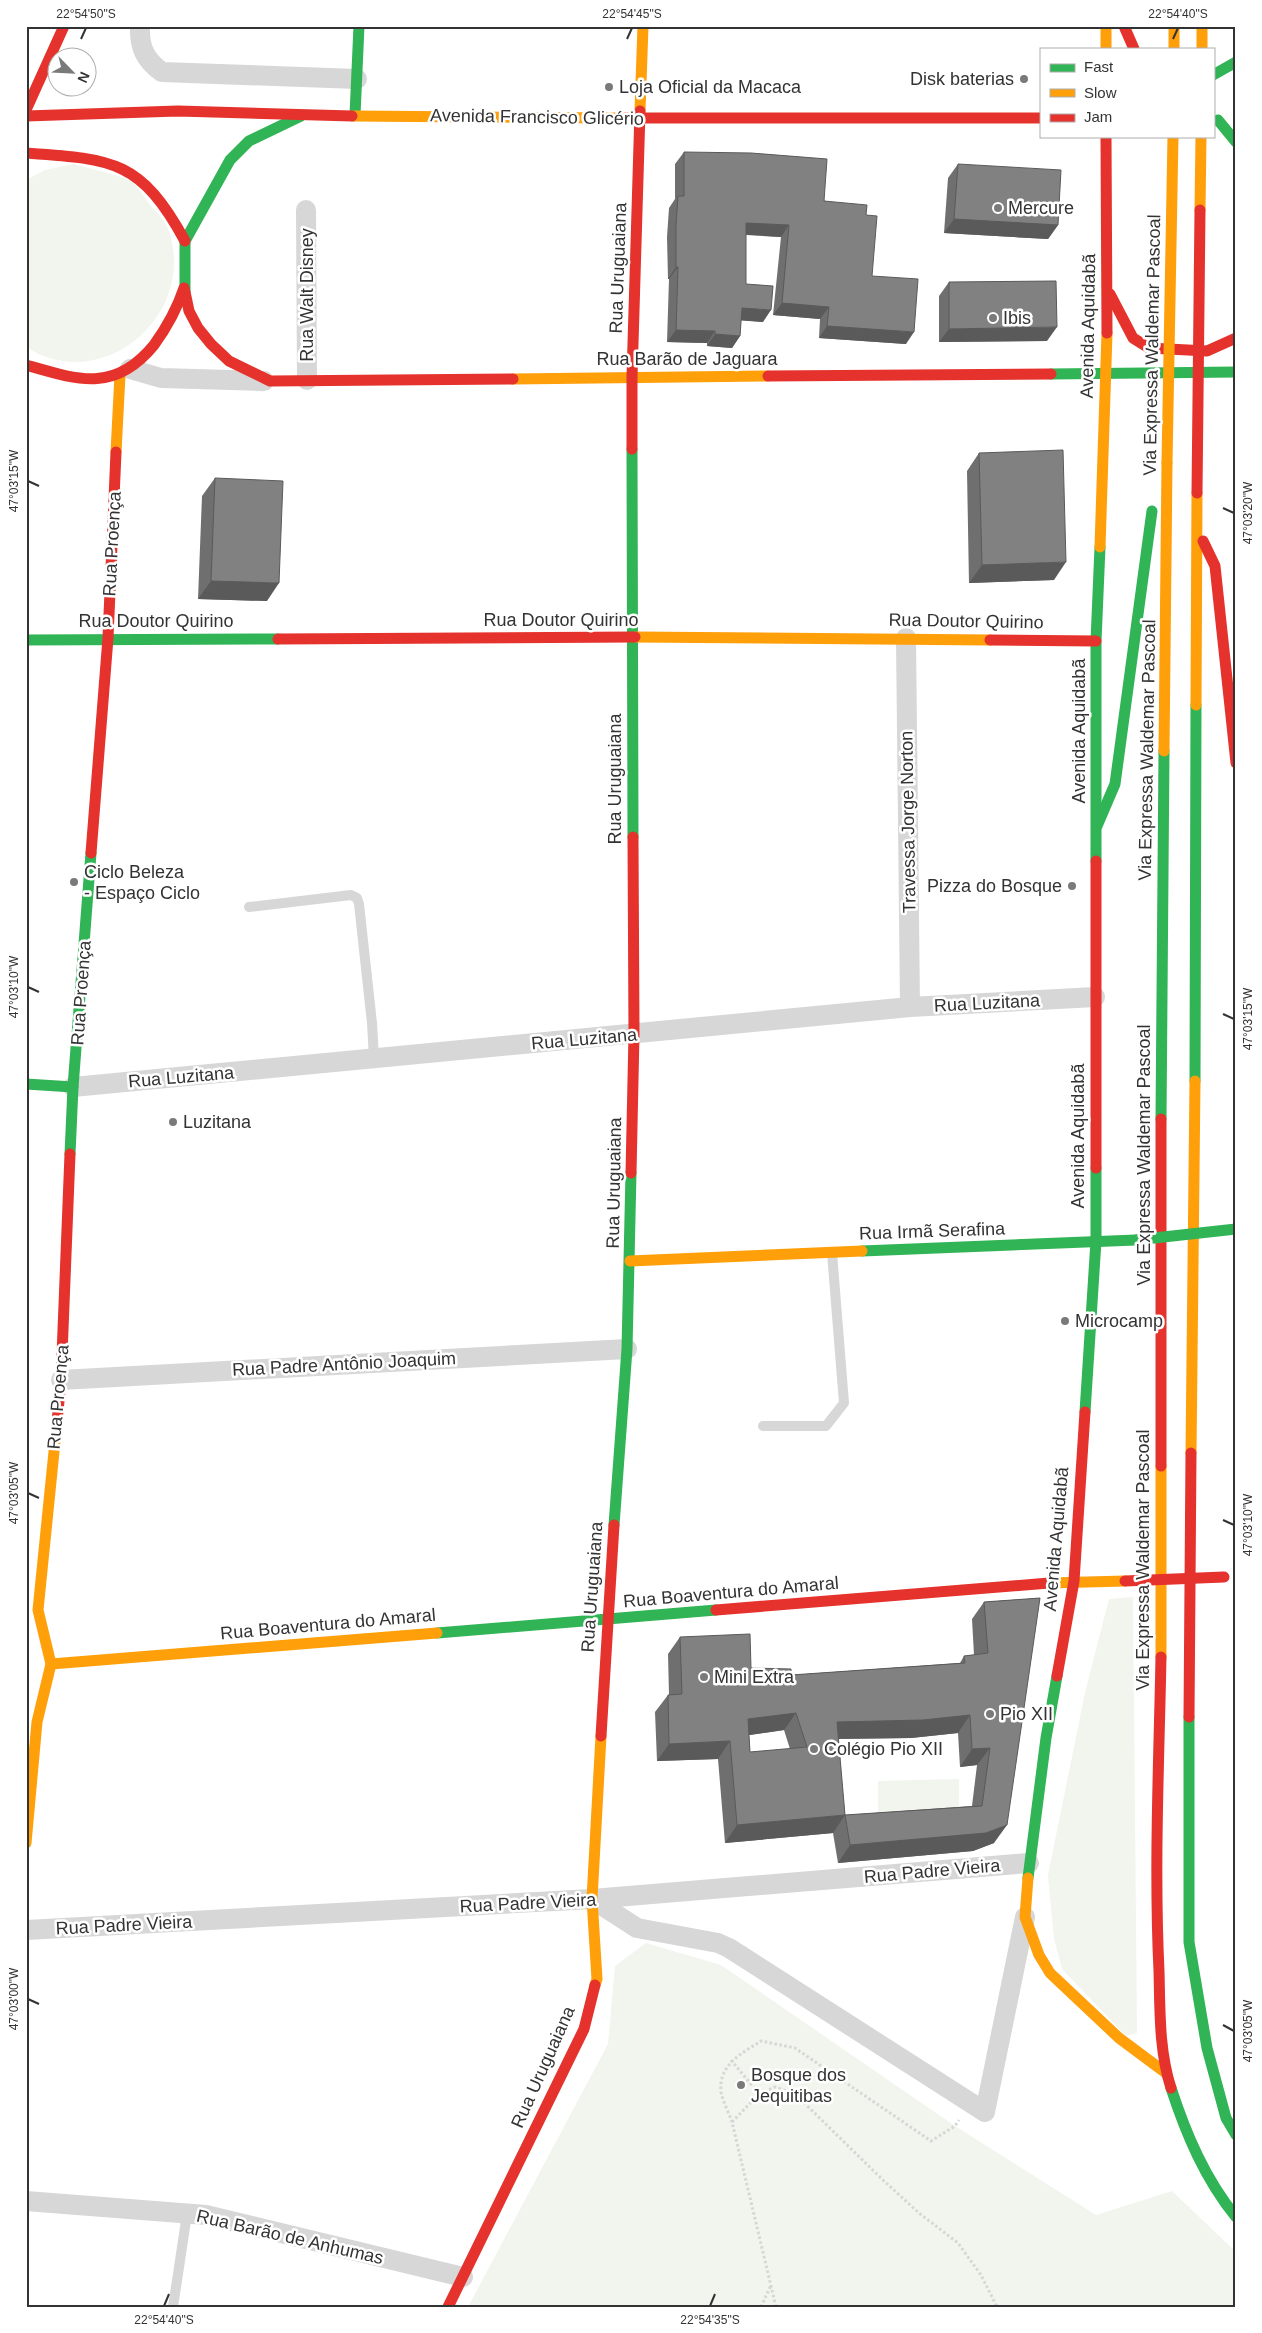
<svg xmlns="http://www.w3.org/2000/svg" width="1262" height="2333" viewBox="0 0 1262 2333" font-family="Arial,sans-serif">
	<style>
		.green { fill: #f1f5ed }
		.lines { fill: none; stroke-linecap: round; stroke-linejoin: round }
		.path { stroke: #d6d6d6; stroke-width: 3; stroke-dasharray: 2.5 2.5; stroke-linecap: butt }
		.lane { stroke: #d7d7d7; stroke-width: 10 }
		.street { stroke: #d7d7d7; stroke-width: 20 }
		.fast { stroke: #30b455; stroke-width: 11 }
		.slow { stroke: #ff9f0a; stroke-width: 11 }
		.jam { stroke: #e5322d; stroke-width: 11 }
		.fast-bridge { stroke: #30b455; stroke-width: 11 }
		.slow-bridge { stroke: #ff9f0a; stroke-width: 11 }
		.jam-bridge { stroke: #e5322d; stroke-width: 11 }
		.wall { fill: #6f6f6f; fill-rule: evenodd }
		.shaded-wall { fill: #5a5a5a }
		.building { fill: #818181; stroke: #5a5a5a; fill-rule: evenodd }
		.ticks { fill: none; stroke: #333; stroke-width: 2 }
		.poi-dot { fill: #7a7a7a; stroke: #fff; stroke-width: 2 }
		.labels { text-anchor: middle; stroke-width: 5; stroke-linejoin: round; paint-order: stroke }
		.poi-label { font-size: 18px; fill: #333; stroke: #fff; text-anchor: start }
		.street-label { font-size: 18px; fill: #333; stroke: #fff }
		.neatline { fill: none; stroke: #333; stroke-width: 2 }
		.ticks-label { font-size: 12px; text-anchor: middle; fill: #333 }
	</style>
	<rect width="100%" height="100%" fill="#fff"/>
	<!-- green -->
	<g class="green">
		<path d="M74,164C86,168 125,176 132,182C140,188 145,199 151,206C157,213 166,222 169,231C197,316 102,396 26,347V180L45,170Z"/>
		<path d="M1133,1597L1137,2033L1126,2036L1062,1969L1054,1939L1048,1875L1085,1693L1109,1599Z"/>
		<path d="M959,1779V1818L878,1820V1781Z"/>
		<path d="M646,1943L721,1965L955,2126L1096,2215L1172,2191L1236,2252V2307H468L608,2044L615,1966Z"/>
	</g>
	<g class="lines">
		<!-- path -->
		<g class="path">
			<path d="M731,2060L759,2094"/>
			<path d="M732,2122L759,2094L775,2087L795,2094L884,2181L919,2213L958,2243L981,2275L997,2307"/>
			<path d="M761,2307L771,2285"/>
			<path d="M776,2307L732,2122C729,2113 723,2102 721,2092C718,2065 742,2053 761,2041L795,2048L931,2141L955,2126L959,2120"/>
		</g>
		<!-- lane -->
		<g class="lane">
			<path d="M249,907L351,895L357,898L359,904L372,1023L374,1058"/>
			<path d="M763,1426H826L844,1403L832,1253"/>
			<path d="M173,2307L187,2214"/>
		</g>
		<!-- street -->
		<g class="street">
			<path d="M140,26C139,47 145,60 162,72L357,79"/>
			<path d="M306,210L307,380"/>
			<path d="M130,369L161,378L264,381"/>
			<path d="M906,638L910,1007"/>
			<path d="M73,1087L910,1007L1095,997"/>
			<path d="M61,1380L627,1349"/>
			<path d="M592,1899L637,1928L718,1943L729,1948L985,2112L1025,1917"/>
			<path d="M26,1930L592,1899L1029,1863"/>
			<path d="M26,2201L206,2215L463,2277"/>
		</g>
		<!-- fast -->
		<g class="fast">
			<path d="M1213,75L1236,62"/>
			<path d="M355,115L359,26"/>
			<path d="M1218,120L1236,142"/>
			<path d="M185,292V241L230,160L249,141L301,116"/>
			<path d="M1051,374L1236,372"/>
			<path d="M632,449L633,837"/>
			<path d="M26,640L278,639"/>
			<path d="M1097,826L1115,784L1152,511"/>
			<path d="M1096,861V641L1100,547"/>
			<path d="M1195,1081L1196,705"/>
			<path d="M26,1084L73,1087"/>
			<path d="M1161,1119L1164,751"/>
			<path d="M70,1154L73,1087L91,853"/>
			<path d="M862,1251L1136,1240"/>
			<path d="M1085,1412L1096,1241V1168"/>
			<path d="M614,1525L627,1349L631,1173"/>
			<path d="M437,1633L716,1610"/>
			<path d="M1189,1717V1942L1207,2048L1226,2118L1236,2135"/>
			<path d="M1028,1878L1046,1738L1057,1676"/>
			<path d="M1171,2088C1186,2134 1205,2179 1236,2217"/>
		</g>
		<!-- slow -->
		<g class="slow">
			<path d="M1106,26V49"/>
			<path d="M1174,26V49"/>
			<path d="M1202,26V49"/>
			<path d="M640,111L643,26"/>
			<path d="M352,116L618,118"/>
			<path d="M513,379L768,376"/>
			<path d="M116,452L120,375"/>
			<path d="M1100,547L1107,333"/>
			<path d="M635,637L990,640"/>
			<path d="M1196,705L1197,493"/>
			<path d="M1164,751L1167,463"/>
			<path d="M630,1261L862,1251"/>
			<path d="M1191,1453L1195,1081"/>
			<path d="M1049,1583L1125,1581"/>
			<path d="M1161,1657V1466"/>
			<path d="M51,1664L437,1633"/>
			<path d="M26,1843L37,1722L51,1664L38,1610L57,1422"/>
			<path d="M1028,1878L1025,1917L1039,1955L1050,1973L1119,2038L1166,2073"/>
			<path d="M595,1985L597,1979L592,1899L601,1736"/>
		</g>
		<!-- jam -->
		<g class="jam">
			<path d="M1124,26L1134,49"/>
			<path d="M26,110L64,26"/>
			<path d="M26,116L178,111L352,116"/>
			<path d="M618,118H1041"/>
			<path d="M1106,136L1107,333"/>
			<path d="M26,153C113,159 141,160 185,241"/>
			<path d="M185,292L189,311L198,328L211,344L229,361L270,381L513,379"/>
			<path d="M1110,294L1133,338L1149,348L1207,351L1236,338"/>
			<path d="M26,365C78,380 115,393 154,345C167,327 177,309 184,288"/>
			<path d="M768,376L1051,374"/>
			<path d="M632,449V377L640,111"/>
			<path d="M1203,541L1215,566L1236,763"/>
			<path d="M278,639L635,637"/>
			<path d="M990,640L1096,641"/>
			<path d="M91,853L108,638L116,452"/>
			<path d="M1096,861V1168"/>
			<path d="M1161,1119V1466"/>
			<path d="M631,1173L634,1034L633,837"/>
			<path d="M57,1422L61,1380L70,1154"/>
			<path d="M716,1610L1049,1583"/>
			<path d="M1161,1657C1159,1761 1154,1867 1159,1971C1160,2010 1159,2051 1171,2088"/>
			<path d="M1057,1676L1074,1581L1085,1412"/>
			<path d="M1189,1717L1191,1453"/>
			<path d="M601,1736L614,1525"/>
			<path d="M448,2307L584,2029L595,1985"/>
		</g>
		<!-- fast-bridge -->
		<path class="fast-bridge" d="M1136,1240L1236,1229"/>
		<!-- slow-bridge -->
		<g class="slow-bridge">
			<path d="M1200,210L1201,136"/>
			<path d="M1167,463L1173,136"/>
		</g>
		<!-- jam-bridge -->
		<g class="jam-bridge">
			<path d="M1197,493L1200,210"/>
			<path d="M1125,1581L1224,1577"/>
		</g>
	</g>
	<!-- wall -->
	<g class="wall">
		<path d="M684,152L866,215L872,276L906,344L819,338L820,319L773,315L781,237L746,235V284L763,322L741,320L740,336L732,348L707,346V343L667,342L669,279H668L667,237L669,208L675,199V164Z"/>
		<path d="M958,164L1058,225L1048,239L944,233L948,178Z"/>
		<path d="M949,282L1047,341L939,342V296Z"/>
		<path d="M979,453L1054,580L969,583L967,471Z"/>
		<path d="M215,478L267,601L198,599L202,496Z"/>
		<path d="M1040,1598L994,1843L973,1851L838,1863L833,1833L725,1843L718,1759L657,1761L655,1712L668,1695H669L668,1654L680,1637L751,1668L791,1675L960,1663L964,1656L974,1655L972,1619L984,1602ZM784,1730L790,1749L750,1752L749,1735ZM958,1733L960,1767L977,1765L972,1806L845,1815L838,1739L911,1738Z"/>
	</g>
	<!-- shaded-wall -->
	<g class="shaded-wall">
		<path d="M954,219L1058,225L1048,239L944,233Z"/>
		<path d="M746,223L789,225L781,237L737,234Z"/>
		<path d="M676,267H678L669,279H668Z"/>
		<path d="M782,303L829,307L820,319L773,315Z"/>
		<path d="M742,308L771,310L763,322L734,320Z"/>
		<path d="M827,326L914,332L906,344L819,338Z"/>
		<path d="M1057,327L1047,341L939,342L949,329Z"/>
		<path d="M676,330L715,331L707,343L667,342Z"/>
		<path d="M715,334L740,336L732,348L707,346Z"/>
		<path d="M1066,562L1054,580L969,583L982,565Z"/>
		<path d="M211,581L279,583L267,601L198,599Z"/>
		<path d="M796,1713L784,1730L736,1737L748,1719Z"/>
		<path d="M970,1715L958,1733L911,1738L825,1739L837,1722Z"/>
		<path d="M730,1741L718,1759L657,1761L669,1744Z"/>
		<path d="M990,1748L977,1765L960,1767L972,1749Z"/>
		<path d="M845,1815L833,1833L725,1843L737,1825Z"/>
		<path d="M1007,1825L994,1843L973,1851L838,1863L850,1845Z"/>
	</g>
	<!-- building -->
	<g class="building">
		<path d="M684,152L751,153L827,159L824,201L867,205L866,215L877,216L872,276L918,279L914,332L827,326L829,307L782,303L789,225L746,223V284L773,286L771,310L742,308L740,336L715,334V331L676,330L678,267H676V225L678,196H684Z"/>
		<path d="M958,164L1061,170L1058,225L954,219Z"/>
		<path d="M1056,281L1057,327L949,329V282Z"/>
		<path d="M1063,450L1066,562L982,565L979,453Z"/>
		<path d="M215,478L283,481L279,583L211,581Z"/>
		<path d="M1040,1598L1007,1825L986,1833L850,1845L845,1815L737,1825L730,1741L669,1744L668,1695L682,1694L680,1637L750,1634L751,1668L791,1669V1675L965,1663L964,1656L988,1653L984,1602ZM796,1713L807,1747L750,1752L748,1719ZM970,1715L972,1749L990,1748L982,1806L845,1815L837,1722L923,1720Z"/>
	</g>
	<!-- ticks -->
	<path class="ticks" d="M81,39L86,28M627,39L632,28M1173,39L1178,28M28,481L39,486M1223,508L1234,513M28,987L39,992M1223,1014L1234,1019M28,1493L39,1498M1223,1520L1234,1525M28,1999L39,2004M1223,2025L1234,2031M164,2306L169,2294M710,2306L715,2294"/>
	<!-- markers -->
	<g class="poi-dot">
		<circle cx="1024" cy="79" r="5"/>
		<circle cx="609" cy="87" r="5"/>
		<circle cx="998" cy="208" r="5"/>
		<circle cx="993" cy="318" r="5"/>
		<circle cx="74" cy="882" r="5"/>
		<circle cx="1072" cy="886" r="5"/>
		<circle cx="173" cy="1122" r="5"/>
		<circle cx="1065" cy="1321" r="5"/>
		<circle cx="704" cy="1677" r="5"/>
		<circle cx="990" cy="1714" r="5"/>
		<circle cx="814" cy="1749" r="5"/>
		<circle cx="741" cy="2085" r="5"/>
	</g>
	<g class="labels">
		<!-- poi labels -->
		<g class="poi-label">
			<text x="1014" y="85" text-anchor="end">Disk baterias</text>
			<text x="619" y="93">Loja Oficial da Macaca</text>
			<text x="1008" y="214">Mercure</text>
			<text x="1003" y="324">Ibis</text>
			<text x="84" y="878">Ciclo Beleza<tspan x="84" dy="21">- Espaço Ciclo</tspan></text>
			<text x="1062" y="892" text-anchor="end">Pizza do Bosque</text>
			<text x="183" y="1128">Luzitana</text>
			<text x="1075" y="1327">Microcamp</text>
			<text x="714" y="1683">Mini Extra</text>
			<text x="1000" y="1720">Pio XII</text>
			<text x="824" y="1755">Colégio Pio XII</text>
			<text x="751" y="2081">Bosque dos<tspan x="751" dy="21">Jequitibas</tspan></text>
		</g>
		<!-- street labels -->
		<g class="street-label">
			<text transform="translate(537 117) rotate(1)" y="6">Avenida Francisco Glicério</text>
			<text transform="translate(618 268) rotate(-88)" y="6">Rua Uruguaiana</text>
			<text transform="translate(307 295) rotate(-90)" y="6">Rua Walt Disney</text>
			<text transform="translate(1088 326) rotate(-89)" y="6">Avenida Aquidabã</text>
			<text transform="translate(1152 345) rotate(-89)" y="6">Via Expressa Waldemar Pascoal</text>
			<text x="687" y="365">Rua Barão de Jaguara</text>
			<text transform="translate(112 544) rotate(-87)" y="6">Rua Proença</text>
			<text x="561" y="626">Rua Doutor Quirino</text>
			<text x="156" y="627">Rua Doutor Quirino</text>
			<text transform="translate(966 621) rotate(1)" y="6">Rua Doutor Quirino</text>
			<text transform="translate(1079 731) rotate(-90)" y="6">Avenida Aquidabã</text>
			<text transform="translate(1147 750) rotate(-89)" y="6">Via Expressa Waldemar Pascoal</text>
			<text transform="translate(615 779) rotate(-90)" y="6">Rua Uruguaiana</text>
			<text transform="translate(908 822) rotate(-91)" y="6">Travessa Jorge Norton</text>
			<text transform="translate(81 993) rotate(-86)" y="6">Rua Proença</text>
			<text transform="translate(987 1003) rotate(-3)" y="6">Rua Luzitana</text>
			<text transform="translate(584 1039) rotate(-5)" y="6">Rua Luzitana</text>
			<text transform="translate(181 1077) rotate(-5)" y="6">Rua Luzitana</text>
			<text transform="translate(1078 1136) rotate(-90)" y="6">Avenida Aquidabã</text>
			<text transform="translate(1144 1155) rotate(-90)" y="6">Via Expressa Waldemar Pascoal</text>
			<text transform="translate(614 1183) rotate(-89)" y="6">Rua Uruguaiana</text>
			<text transform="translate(932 1231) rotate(-2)" y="6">Rua Irmã Serafina</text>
			<text transform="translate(344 1364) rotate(-3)" y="6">Rua Padre Antônio Joaquim</text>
			<text transform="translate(58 1397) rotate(-85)" y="6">Rua Proença</text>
			<text transform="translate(1056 1539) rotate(-85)" y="6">Avenida Aquidabã</text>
			<text transform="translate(1143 1560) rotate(-90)" y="6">Via Expressa Waldemar Pascoal</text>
			<text transform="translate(592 1587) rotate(-86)" y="6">Rua Uruguaiana</text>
			<text transform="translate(731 1592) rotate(-5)" y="6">Rua Boaventura do Amaral</text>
			<text transform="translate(328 1624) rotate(-5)" y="6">Rua Boaventura do Amaral</text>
			<text transform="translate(932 1871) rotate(-5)" y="6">Rua Padre Vieira</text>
			<text transform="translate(528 1903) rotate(-3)" y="6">Rua Padre Vieira</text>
			<text transform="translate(124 1925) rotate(-3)" y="6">Rua Padre Vieira</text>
			<text transform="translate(543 2067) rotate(-66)" y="6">Rua Uruguaiana</text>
			<text transform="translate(290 2237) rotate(13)" y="6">Rua Barão de Anhumas</text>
		</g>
	</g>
	<!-- border -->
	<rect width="1262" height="2333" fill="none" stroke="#ffffff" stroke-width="55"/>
	<!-- legend -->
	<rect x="1040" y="48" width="175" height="90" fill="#ffffff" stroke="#adadad"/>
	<rect x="1050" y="64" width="25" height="8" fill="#30b455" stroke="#adadad"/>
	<text x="1084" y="72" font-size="15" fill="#333333">Fast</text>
	<rect x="1050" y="89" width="25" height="8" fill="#ff9f0a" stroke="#adadad"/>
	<text x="1084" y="98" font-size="15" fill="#333333">Slow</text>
	<rect x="1050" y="114" width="25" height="8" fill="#e5322d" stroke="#adadad"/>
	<text x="1084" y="122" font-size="15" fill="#333333">Jam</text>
	<!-- north arrow -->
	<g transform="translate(72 72) rotate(114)"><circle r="24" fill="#ffffff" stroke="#adadad"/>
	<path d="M0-4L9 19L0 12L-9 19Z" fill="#7a7a7a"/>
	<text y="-8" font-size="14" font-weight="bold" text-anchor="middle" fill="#333333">N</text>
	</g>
	<rect x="28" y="28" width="1206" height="2278" class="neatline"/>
	<g class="ticks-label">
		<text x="86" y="18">22°54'50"S</text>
		<text x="632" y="18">22°54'45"S</text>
		<text x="1178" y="18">22°54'40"S</text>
		<text transform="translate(14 481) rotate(-90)" y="4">47°03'15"W</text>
		<text transform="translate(1248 513) rotate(-90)" y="4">47°03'20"W</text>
		<text transform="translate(14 987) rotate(-90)" y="4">47°03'10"W</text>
		<text transform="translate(1248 1019) rotate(-90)" y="4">47°03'15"W</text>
		<text transform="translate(14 1493) rotate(-90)" y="4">47°03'05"W</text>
		<text transform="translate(1248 1525) rotate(-90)" y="4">47°03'10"W</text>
		<text transform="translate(14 1999) rotate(-90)" y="4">47°03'00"W</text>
		<text transform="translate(1248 2031) rotate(-90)" y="4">47°03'05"W</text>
		<text x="164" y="2324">22°54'40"S</text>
		<text x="710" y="2324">22°54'35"S</text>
	</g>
</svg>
